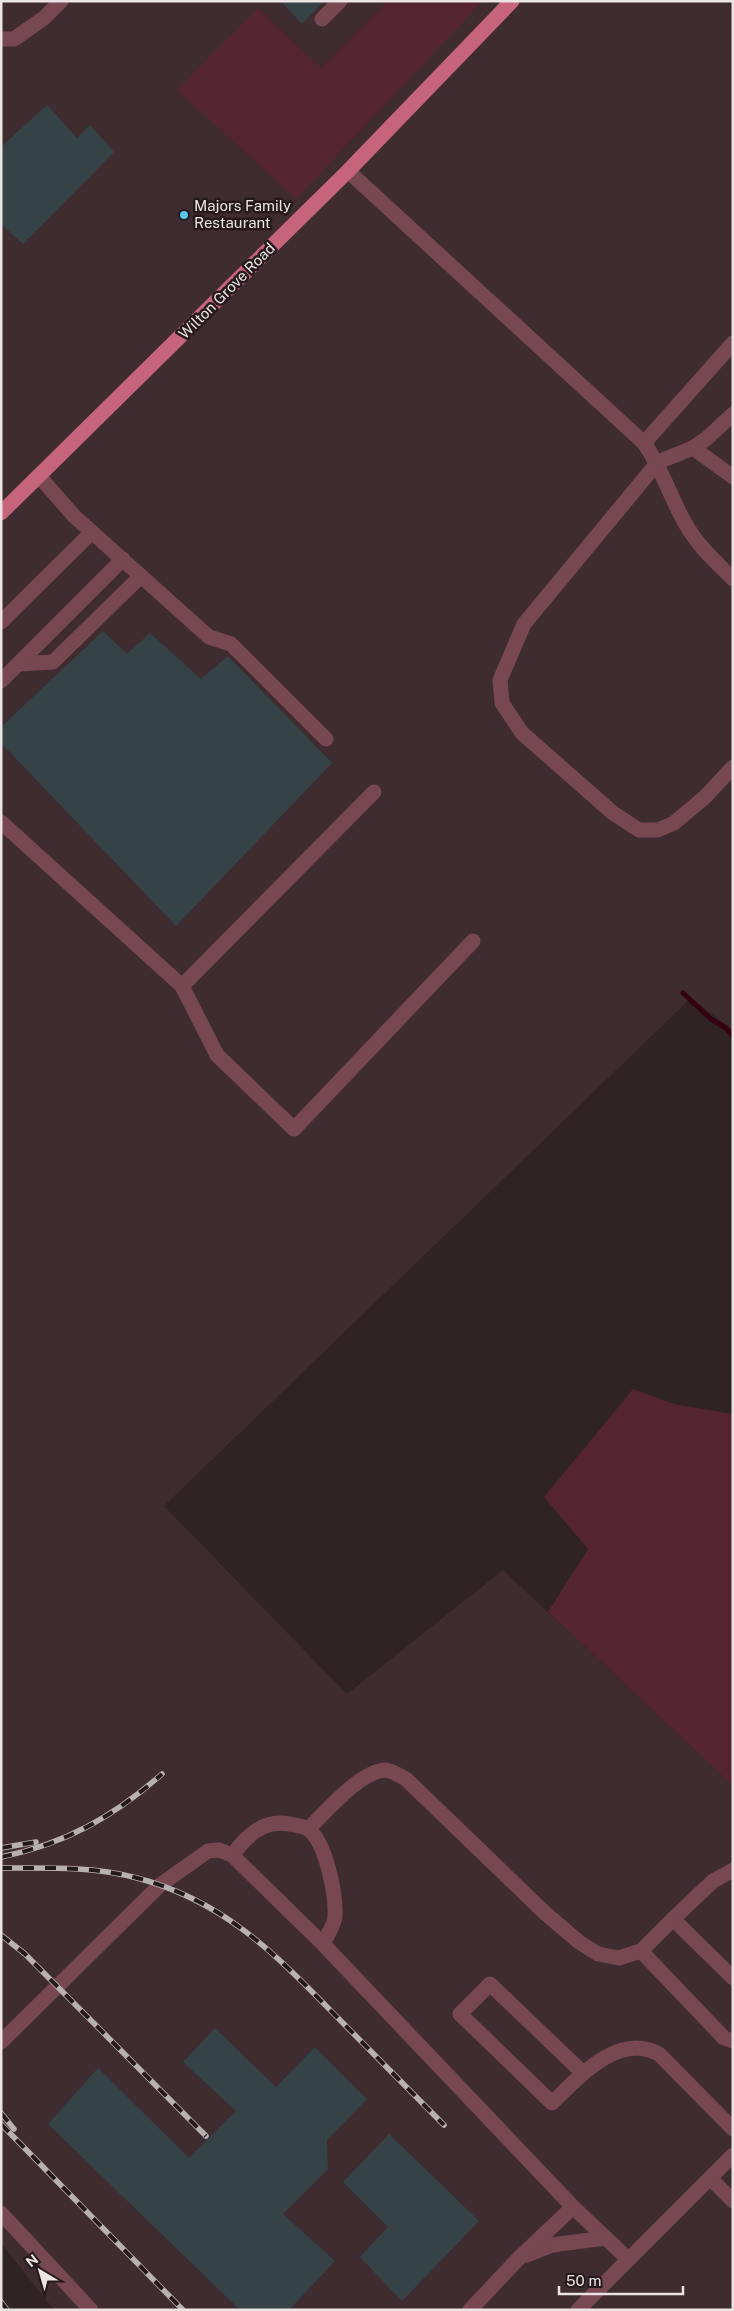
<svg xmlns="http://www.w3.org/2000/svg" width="734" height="2311" viewBox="0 0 734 2311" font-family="'Public Sans',sans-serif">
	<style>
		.built { fill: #3f2c30 }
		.green { fill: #542430 }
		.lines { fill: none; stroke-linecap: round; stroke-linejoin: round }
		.stream { stroke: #350012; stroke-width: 5 }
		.building { fill: #354347 }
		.minor { stroke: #774752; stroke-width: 15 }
		.major { stroke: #c6647c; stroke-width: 15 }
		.rail-casing { stroke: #b9b0b1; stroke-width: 5.5 }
		.rail { stroke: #25191c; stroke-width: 4; stroke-dasharray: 11; stroke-linecap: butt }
		.poi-dot { fill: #5cc7e8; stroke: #25191c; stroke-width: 2 }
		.labels { text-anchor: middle; stroke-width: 5; stroke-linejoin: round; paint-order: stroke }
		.poi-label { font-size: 15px; fill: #ebe3e4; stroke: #25191c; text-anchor: start }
		.street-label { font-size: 15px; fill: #ebe3e4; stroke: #25191c }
	</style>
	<rect width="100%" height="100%" fill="#2f2325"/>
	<!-- built -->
	<path class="built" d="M1,1H733V1030L691,998L164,1506L347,1694L503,1570L733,1786V2310H54L1,2243Z"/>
	<!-- green -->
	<g class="green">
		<path d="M388,1H483L296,199L177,90L258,8L321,68Z"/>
		<path d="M633,1389L674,1404L733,1414V1786L548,1612L588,1549L544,1497Z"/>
	</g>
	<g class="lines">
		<!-- stream -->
		<path class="stream" d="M683,993L711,1019L726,1028L733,1036"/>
	</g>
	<!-- building -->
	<g class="building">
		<path d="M281,1H324L302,24Z"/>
		<path d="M47,105L77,138L90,125L114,152L23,244L1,224V147Z"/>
		<path d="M103,631L127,654L150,633L201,679L228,656L332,763L176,926L1,743V727Z"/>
		<path d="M215,2028L276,2087L315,2047L367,2099L327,2140L328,2169L283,2214L335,2261L289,2310H240L48,2124L98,2068L189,2158L236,2111L183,2062Z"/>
		<path d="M389,2134L479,2221L402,2301L360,2257L388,2227L343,2182Z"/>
	</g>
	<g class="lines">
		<!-- minor -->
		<g class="minor">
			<path d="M322,19L340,1"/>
			<path d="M1,39H14L44,18L61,1"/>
			<path d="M348,171L644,443C662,468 670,497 685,523C697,545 716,562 733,579"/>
			<path d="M733,414L706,439L693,448L658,462L524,624L500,680L502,703L522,733L613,813L639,830H658L674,823L705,797L733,767"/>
			<path d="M644,443L733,343"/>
			<path d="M693,448L733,477"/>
			<path d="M39,476L74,516L209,637L231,644L326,739"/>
			<path d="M1,622L92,532"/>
			<path d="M19,664L53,662L141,576"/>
			<path d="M1,681L123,559"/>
			<path d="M1,822L182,986L374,792"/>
			<path d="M182,986L217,1055L294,1129L473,941"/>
			<path d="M308,1829C326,1812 359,1772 385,1770C391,1770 400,1776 406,1779L545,1913L579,1942L598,1954L619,1958L641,1951"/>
			<path d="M733,1870L713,1881L673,1919L733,1978"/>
			<path d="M673,1919L641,1951L724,2038L733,2041"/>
			<path d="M323,1944C327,1936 335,1924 335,1916C336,1894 326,1842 308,1829C303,1826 295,1825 289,1824C263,1819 247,1836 232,1855L323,1944L573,2207L628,2259"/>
			<path d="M1,2042L160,1885L208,1851L219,1850L232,1855"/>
			<path d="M583,2073L490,1984L460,2014L552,2103C579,2077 618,2032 659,2054L733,2129"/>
			<path d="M710,2178L733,2201"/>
			<path d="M1,2213L91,2310"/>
			<path d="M527,2255L552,2245L605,2238"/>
			<path d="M470,2310L519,2258L573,2207"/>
			<path d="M578,2310L733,2155"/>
		</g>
		<!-- major -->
		<path class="major" d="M1,513L348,171L512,1"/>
		<!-- rail casing -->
		<g class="rail-casing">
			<g id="rail">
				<path d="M1,1848L36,1842"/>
				<path d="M1,1857C65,1844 113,1817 162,1774"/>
				<path d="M1,1868C47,1868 93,1866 137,1878C225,1901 276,1955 337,2017C373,2053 408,2089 444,2125"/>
				<path d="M1,1935L25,1954L206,2136"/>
				<path d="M1,2113L14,2129"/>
				<path d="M1,2124L183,2310"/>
				<path d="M1,2302L7,2310"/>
			</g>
		</g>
		<!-- rail -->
		<use href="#rail" class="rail"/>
	</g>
	<!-- markers -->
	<circle class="poi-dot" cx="184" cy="215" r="5"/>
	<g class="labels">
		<!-- poi labels -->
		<g class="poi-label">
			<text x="194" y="211">Majors Family<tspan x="194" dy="17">Restaurant</tspan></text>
		</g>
		<!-- street labels -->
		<g class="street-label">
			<text transform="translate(227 291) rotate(-45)" y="5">Wilton Grove Road</text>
		</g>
	</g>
	<!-- border -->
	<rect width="734" height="2311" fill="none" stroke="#ebe3e4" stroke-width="5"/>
	<!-- north arrow -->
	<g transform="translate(40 2271) rotate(322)" stroke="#25191c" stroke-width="4" paint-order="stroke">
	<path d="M0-4L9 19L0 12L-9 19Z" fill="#ebe3e4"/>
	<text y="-8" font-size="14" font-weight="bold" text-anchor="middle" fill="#ebe3e4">N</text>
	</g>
	<!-- scale -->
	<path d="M559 2286v8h124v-8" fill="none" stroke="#ebe3e4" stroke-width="2.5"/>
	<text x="566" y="2286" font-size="15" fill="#ebe3e4" stroke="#25191c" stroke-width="4" paint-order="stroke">50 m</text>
</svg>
